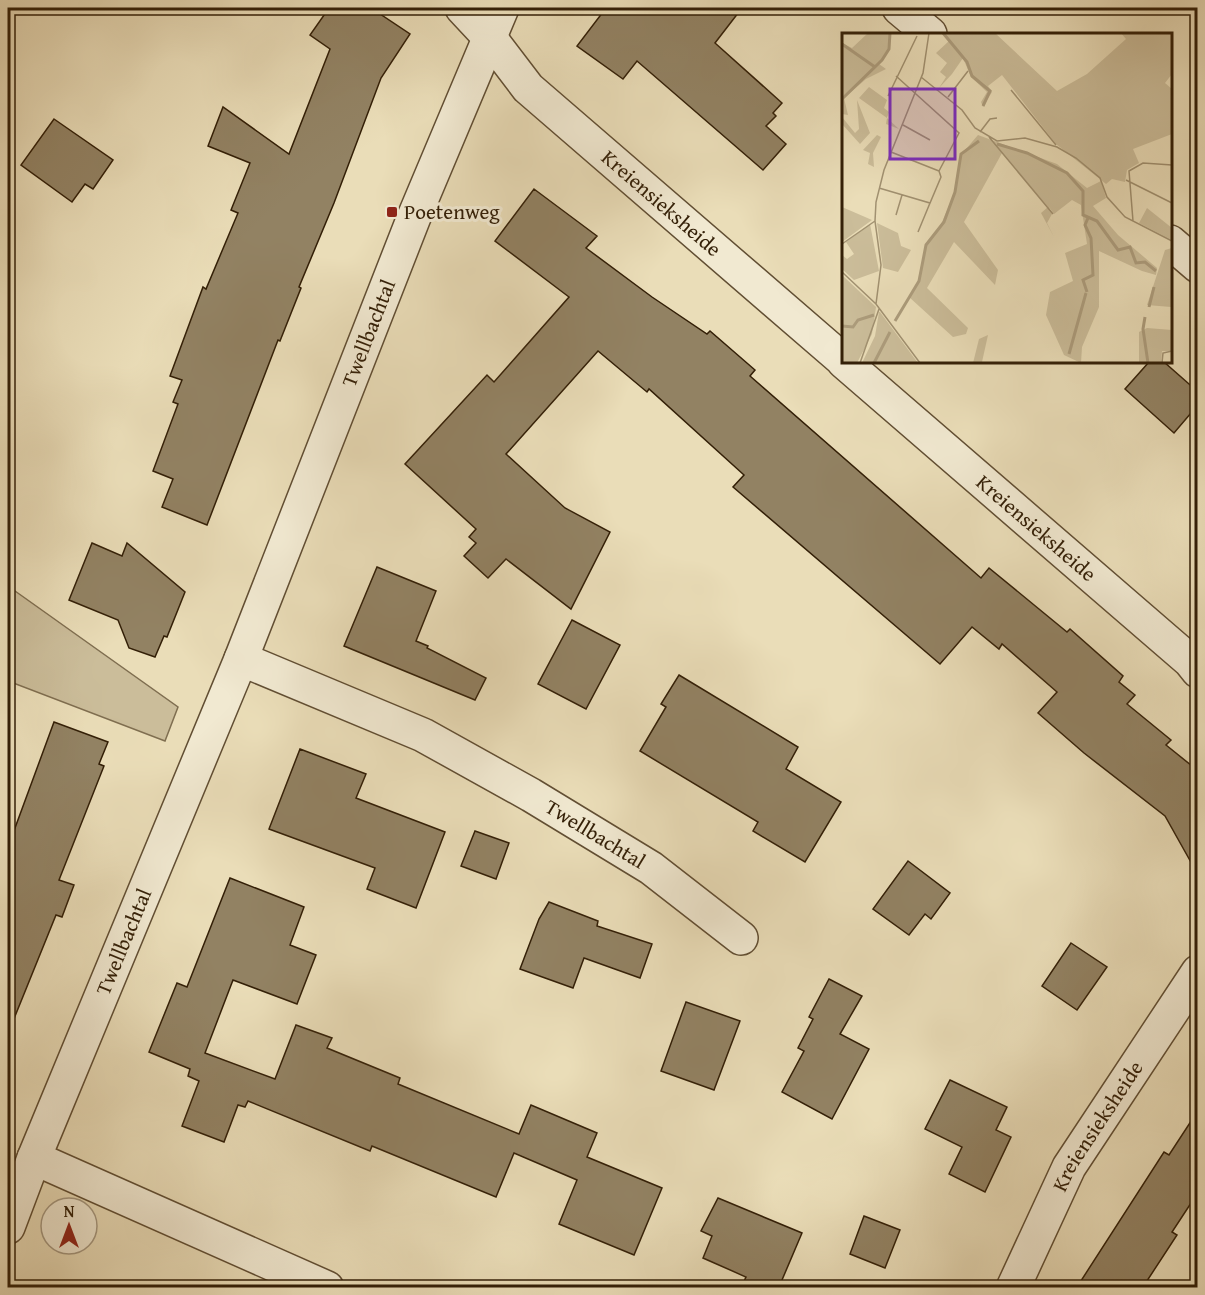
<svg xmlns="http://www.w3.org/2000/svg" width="1205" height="1295" viewBox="0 0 1205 1295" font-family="'Gentium Book Plus',serif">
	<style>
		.green { fill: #cbbd9a; stroke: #7f6e50; stroke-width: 1.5 }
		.building { fill: #928263; stroke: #331f07; stroke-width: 1.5 }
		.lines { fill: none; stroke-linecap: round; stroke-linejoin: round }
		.minor-casing { stroke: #614e33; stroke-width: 36 }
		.tertiary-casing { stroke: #614e33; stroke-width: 36 }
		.minor { stroke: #f1e9d1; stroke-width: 33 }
		.tertiary { stroke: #f1e9d1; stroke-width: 33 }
		.poi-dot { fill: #8f2418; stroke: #f1e9d1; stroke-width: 2 }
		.labels { text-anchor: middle; stroke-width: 6; stroke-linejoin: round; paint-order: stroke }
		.street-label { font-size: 21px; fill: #331f07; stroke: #f1e9d1 }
		.poi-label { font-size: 21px; fill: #331f07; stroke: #f1e9d1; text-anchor: start }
		.inset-river { fill: none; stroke: #ac9c7c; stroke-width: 3 }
		.inset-road { fill: none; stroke: #a19171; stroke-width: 1.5 }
		.view { fill: #7b2cbf; fill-opacity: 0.15; stroke: #7b2cbf; stroke-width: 3 }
		.inset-edge { fill: none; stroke: #331f07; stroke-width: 3 }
	</style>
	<rect width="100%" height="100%" fill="#eaddb8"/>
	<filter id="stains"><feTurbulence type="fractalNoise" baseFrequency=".00333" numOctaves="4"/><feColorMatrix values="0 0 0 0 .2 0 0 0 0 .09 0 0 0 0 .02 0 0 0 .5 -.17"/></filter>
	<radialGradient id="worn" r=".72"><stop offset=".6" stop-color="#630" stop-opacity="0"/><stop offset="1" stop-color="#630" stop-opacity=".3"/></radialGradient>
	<!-- green -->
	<path class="green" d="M8,586L178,707L165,741L8,681Z"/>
	<!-- building -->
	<g class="building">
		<path d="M329,8H371L410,34L381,78L334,203L299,287L301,288L280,341L278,340L207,525L162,507L173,479L153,471L178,404L173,402L182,380L170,376L203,287L206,289L238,213L231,210L250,163L208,146L223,107L289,154L330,49L310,35Z"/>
		<path d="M606,8H742L715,43L782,103L773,113L776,116L766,126L786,144L763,170L637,61L623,79L577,46Z"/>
		<path d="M54,119L113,160L93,189L85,184L72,202L21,165Z"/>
		<path d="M534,189L597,236L586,248L652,297L707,334L710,331L755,370L750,376L981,578L989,568L1067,632L1070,629L1123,676L1119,682L1135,695L1127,704L1171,740L1166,745L1197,770V873L1165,816L1084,753L1038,713L1057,692L1002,644L999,649L972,627L940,664L733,487L744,475L649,389L647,392L598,351L506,454L565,508L610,532L571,609L506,559L488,578L464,556L476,543L469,537L476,529L405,464L487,375L494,382L569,297L495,241Z"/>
		<path d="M1149,362H1164L1197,391V406L1174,433L1125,389Z"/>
		<path d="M92,543L122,556L127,543L185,592L167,637L164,636L155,657L129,648L118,620L69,600Z"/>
		<path d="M377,567L436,591L416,641L428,646L427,648L486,678L475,700L344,646Z"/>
		<path d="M572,620L620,645L586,709L538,684Z"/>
		<path d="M679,675L798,747L786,769L841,802L805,862L753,831L758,822L640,751L666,707L661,704Z"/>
		<path d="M54,722L108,742L99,764L104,766L59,880L74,885L62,917L56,915L9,1031H8V847Z"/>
		<path d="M300,749L366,774L356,798L445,832L416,908L367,889L375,868L269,829Z"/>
		<path d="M475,831L509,843L496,879L461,866Z"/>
		<path d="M908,861L950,893L931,919L925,914L909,935L873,909Z"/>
		<path d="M230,878L304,907L290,945L316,955L297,1004L233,980L205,1053L275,1079L296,1025L332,1038L327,1048L400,1078L398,1084L519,1134L531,1105L597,1133L587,1157L662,1188L634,1255L559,1224L577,1180L514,1153L496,1197L372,1146L370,1151L248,1101L245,1107L238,1105L224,1142L182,1126L199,1081L188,1076L190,1069L149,1052L177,983L187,987Z"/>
		<path d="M549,902L598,921L597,926L652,944L640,978L584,958L573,988L520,969L539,919Z"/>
		<path d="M1071,943L1107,967L1077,1010L1042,986Z"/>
		<path d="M829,979L862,996L840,1034L869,1049L832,1119L782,1092L804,1051L798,1048L813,1019L809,1017Z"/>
		<path d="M686,1002L740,1021L714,1090L661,1071Z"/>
		<path d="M950,1080L1007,1107L996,1130L1011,1137L985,1192L949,1174L962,1147L925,1129Z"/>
		<path d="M1197,1112V1194L1172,1232L1177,1235L1143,1287H1077L1164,1152L1169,1155Z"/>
		<path d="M718,1198L802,1233L779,1287H741L746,1277L703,1258L712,1236L701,1231Z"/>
		<path d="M864,1216L900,1230L885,1268L850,1254Z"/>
	</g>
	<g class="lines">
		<!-- minor casing -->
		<g class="minor-casing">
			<g id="minor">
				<path id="s1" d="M462,8L490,38L528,88L844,361"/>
				<path d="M899,8L930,34"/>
				<path d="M1170,242L1198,266"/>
				<path id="s2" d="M844,362L1190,661L1198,671"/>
				<path id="s3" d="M241,659L423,735L531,795L651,868L741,938"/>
				<path d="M34,1158L327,1288"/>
				<path id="s4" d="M1013,1288L1069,1167L1198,972"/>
			</g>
		</g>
		<!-- tertiary casing -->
		<g class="tertiary-casing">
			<g id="tertiary">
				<path id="s5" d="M8,1227L34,1158L241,659L414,217L502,8"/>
			</g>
		</g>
		<!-- minor -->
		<use href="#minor" class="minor"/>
		<!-- tertiary -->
		<use href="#tertiary" class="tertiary"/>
	</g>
	<!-- markers -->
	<rect class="poi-dot" x="386" y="206" width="12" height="12" rx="3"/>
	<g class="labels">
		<!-- street labels -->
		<g class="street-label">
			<text dy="7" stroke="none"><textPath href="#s1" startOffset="280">Kreiensieksheide</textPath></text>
			<text dy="7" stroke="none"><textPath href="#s5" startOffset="964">Twellbachtal</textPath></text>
			<text dy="7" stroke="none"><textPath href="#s2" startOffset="254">Kreiensieksheide</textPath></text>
			<text dy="7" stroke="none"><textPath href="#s3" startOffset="396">Twellbachtal</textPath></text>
			<text dy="7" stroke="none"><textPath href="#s5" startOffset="308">Twellbachtal</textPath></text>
			<text dy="7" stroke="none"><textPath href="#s4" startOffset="183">Kreiensieksheide</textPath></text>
		</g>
		<!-- poi labels -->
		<g class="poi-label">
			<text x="404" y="219">Poetenweg</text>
		</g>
	</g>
	<!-- overview -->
	<g transform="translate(842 33)">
		<rect width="330" height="330" fill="#eaddb8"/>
		<path d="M26,0H49L47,16L37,31L44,36L24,46L2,65L6,82L0,81V10L10,15ZM100,0H153L215,58L245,41L284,6L279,0H330V41L323,50L330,56V101L291,116L297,130L285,137L283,149L270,146L264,151L214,111L160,42L146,53L150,59L141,74L139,69L145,59L129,44L121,25L110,41L97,55L104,44L98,39L105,30L94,20L107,8ZM27,54L45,67L42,75L47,79L45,85L57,96L44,91L45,85L17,65ZM15,67L28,100L18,111L0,91V84L13,100L17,96ZM35,102L39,104L31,120L32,134L26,131L28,120L21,117ZM136,102L215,131L245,155L259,148L264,165L251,173L276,202L315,235L314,242L300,238L257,218V274L240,314L239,330L222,322L204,282L208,259L231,248L223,220L245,211L239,172L230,167L212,181L207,174L210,181L205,190L212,204L199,180L206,174L160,120L122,189L156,237L153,252L112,209L85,255L126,295L124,301L111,304L67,264L78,245L84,212L97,196L113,159L118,123ZM0,174L30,187L0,209ZM305,175L330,195V207L297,190ZM35,190L56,200L59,213L69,217L56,239L41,235ZM28,191L37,238L12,247L0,236V222L5,226L12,221L4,209ZM330,215V296L329,274L305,272L323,217ZM0,242L34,274L30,301L15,330H0ZM37,279H38L76,330H20L33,303ZM305,295L330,297V318H320L319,330H297V299ZM146,302L140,329L131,330L137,306Z" fill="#cbbd9a"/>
		<path class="inset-river" d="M101,0L125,29L130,43L148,58L141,73M0,11L33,34M0,66L40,27L47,16L48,0M155,111L185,120L225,140L241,158V182L255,188L276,217L288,214L294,230L303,229L314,238M245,259L241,247L251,242L249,205L243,192L246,185M307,274L312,254M303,284L301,296L306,330M53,288L77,248L84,212L102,189L113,159L119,121L137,108M0,293L11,294L16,287L32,282M227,321L244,260M32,330L48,299"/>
		<path class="inset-road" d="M79,44L120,77L133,95L155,108L183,105L215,114L234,125L258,145L265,164L283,184L330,208M169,57L214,112M46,63L75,3M106,64L126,38M61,92L88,107M138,99L148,86L155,85M147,104L211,181M49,119L97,138M284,147L330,170M37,155L88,170L99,144L97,138L117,100L54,43M54,182L60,162M291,188L287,138L301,130L330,132M76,199L88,170M0,211L33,188M0,239L34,271L78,330M34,271L39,232L33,188L34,169L42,137L81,40L87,0M18,330L37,276M320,330L321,320L330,318"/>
		<path class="view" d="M48,56H113V126H48Z"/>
		<rect width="330" height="330" class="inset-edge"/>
	</g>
	<!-- margin -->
	<rect width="1205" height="1295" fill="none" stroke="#eaddb8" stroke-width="30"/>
	<rect x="9" y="9" width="1187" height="1277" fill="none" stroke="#331f07" stroke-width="3"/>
	<rect x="15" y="15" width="1175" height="1265" fill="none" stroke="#331f07" stroke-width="1.5"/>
	<!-- north arrow -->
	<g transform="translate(69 1226)"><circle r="28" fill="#f1e9d1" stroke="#a59880" stroke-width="1.5"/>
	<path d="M0-4.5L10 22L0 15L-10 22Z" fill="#8f2418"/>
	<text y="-9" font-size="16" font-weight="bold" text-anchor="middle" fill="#331f07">N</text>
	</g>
	<rect width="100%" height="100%" filter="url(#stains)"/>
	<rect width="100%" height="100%" fill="url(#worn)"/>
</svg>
